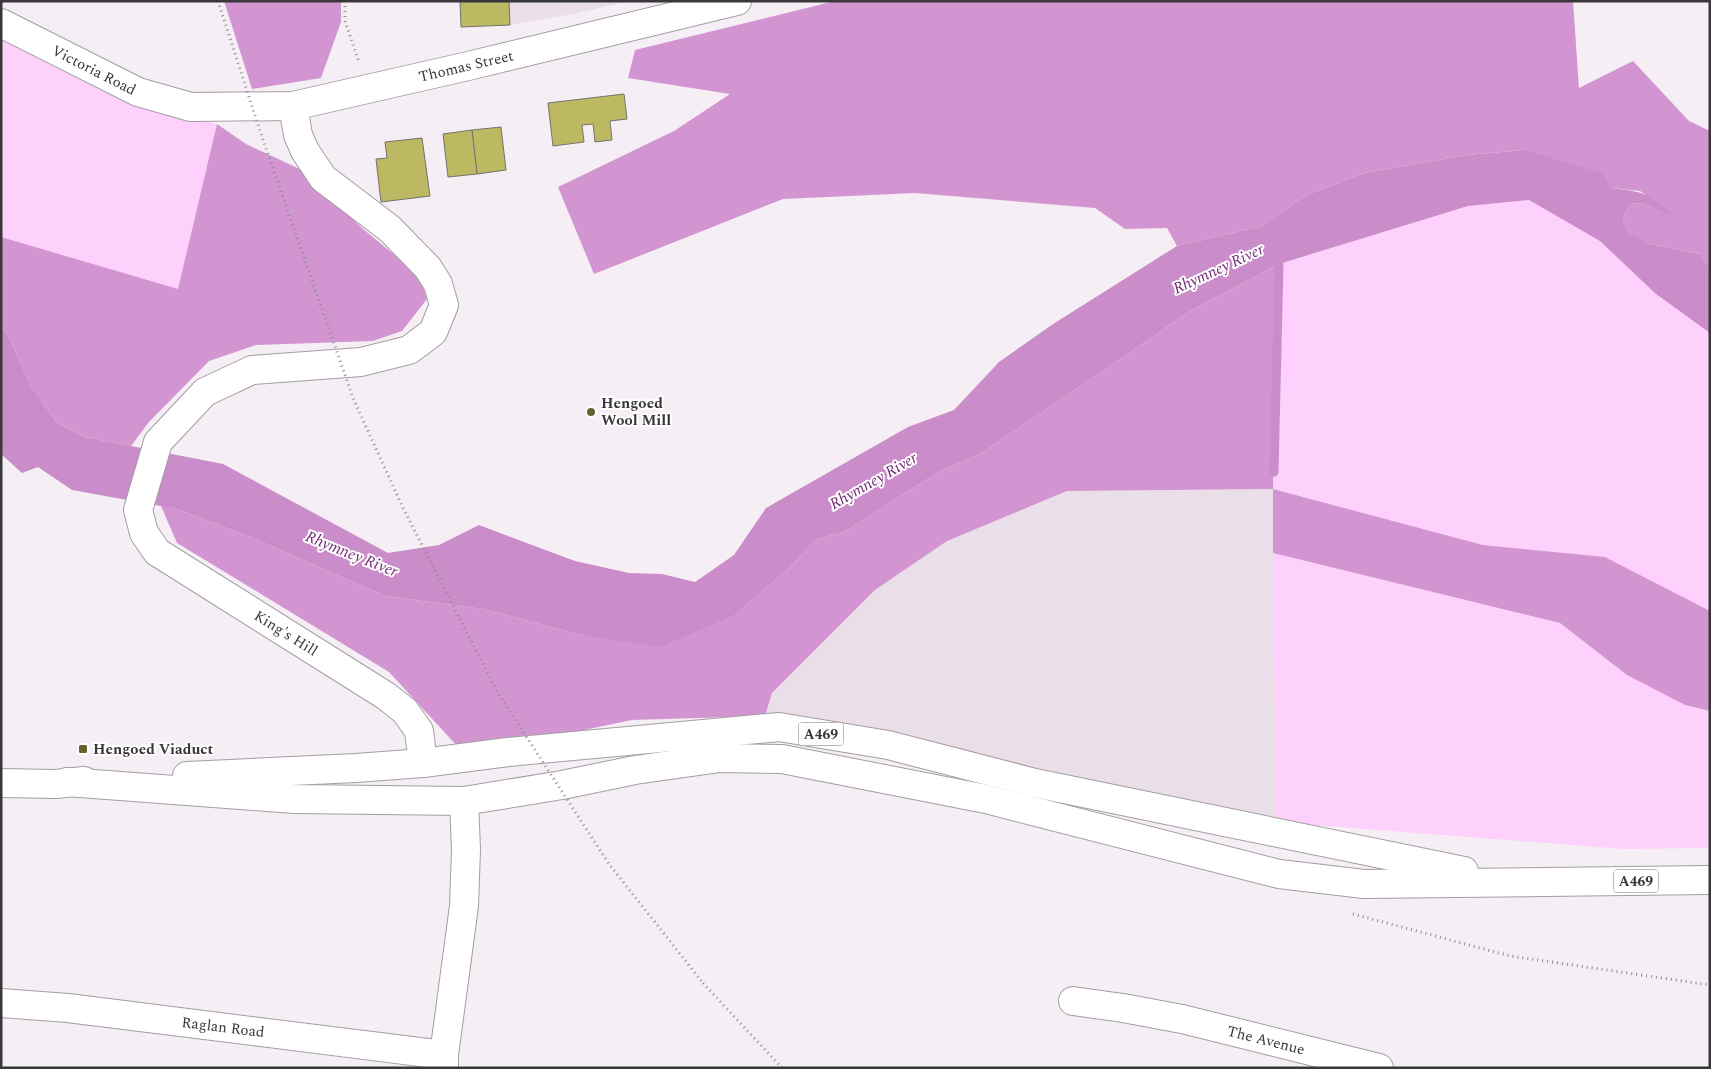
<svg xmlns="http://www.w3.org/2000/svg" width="1711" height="1069" viewBox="0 0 1711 1069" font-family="Spectral,serif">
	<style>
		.built { fill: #eadee9 }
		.green { fill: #fed0fc }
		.forest { fill: #d395d2 }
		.water { fill: #ca8dca }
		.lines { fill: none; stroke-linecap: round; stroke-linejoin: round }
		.stream { stroke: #ca8dca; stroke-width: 9 }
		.building { fill: #bdb963; stroke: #73736c }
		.minor-casing { stroke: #a39ea3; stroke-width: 30 }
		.major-casing { stroke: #a39ea3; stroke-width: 30 }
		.path { stroke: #8f8b8f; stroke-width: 3; stroke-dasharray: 1 4; stroke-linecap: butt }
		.minor { stroke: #fff; stroke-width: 28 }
		.major { stroke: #fff; stroke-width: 28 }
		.path-bridge { stroke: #8f8b8f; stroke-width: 3; stroke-dasharray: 1 4; stroke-linecap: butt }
		.poi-dot { fill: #666330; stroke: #fffeff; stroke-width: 2 }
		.labels { text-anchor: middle; stroke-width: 4; stroke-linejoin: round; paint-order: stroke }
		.shield { fill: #fffeff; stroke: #747374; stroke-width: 1 }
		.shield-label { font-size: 14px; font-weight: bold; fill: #393739 }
		.street-label { font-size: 15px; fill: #393739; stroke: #fffeff }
		.poi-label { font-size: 15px; font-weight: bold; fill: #393739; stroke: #fffeff; text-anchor: start }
		.water-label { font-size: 16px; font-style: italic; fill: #732a74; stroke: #fffeff }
	</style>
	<rect width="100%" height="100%" fill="#f5eef4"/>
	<!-- built -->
	<g class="built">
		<path d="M460,1H629L573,14L510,25L461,27Z"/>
		<path d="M1273,489L1276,822L765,716L772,693L875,590L947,541L1067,491Z"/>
	</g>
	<!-- green -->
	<g class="green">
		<path d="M1,34L143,104L217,124L178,290L1,237Z"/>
		<path d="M1529,200L1601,241L1656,294L1710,333V611L1605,557L1483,545L1273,489L1279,264L1468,206Z"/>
		<path d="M1273,553L1560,623L1627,675L1685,705L1710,711V848L1624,849L1276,822Z"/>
	</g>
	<!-- forest -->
	<g class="forest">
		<path d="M224,1H341V22L321,78L252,89Z"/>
		<path d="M835,1H1573L1579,88L1633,61L1689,121L1710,131V268L1700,254L1650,244L1628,234L1623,219L1629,204L1642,203L1673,216L1640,191L1611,188L1524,150L1467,155L1365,173L1306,195L1262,226L1177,246L1167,228L1125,229L1095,208L915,193L783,199L594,274L558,187L674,131L730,94L628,78L635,50Z"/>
		<path d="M217,124L246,144L302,170L363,229L419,275L427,299L402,331L373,341L256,345L209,361L149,422L131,446L85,437L56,422L30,384L7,333L1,329V237L178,289Z"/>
		<path d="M1279,264L1273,489L1483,545L1605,557L1710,611V711L1685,705L1627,675L1560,623L1273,553V489L1067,491L947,541L875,590L772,693L765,716L632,720L555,736L459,748L389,672L177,543L161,506L177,509L255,539L385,596L483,609L585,636L736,614L789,568L817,539L844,532L940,471L982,453L1192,310Z"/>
	</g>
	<!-- water -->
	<path class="water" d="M1524,150L1602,173L1611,188C1644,192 1650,193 1674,217L1642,203L1629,204L1623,219L1628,233L1650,244L1700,254L1710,268V333L1656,294L1600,241L1529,200L1468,206L1279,264L1192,310L982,453L940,471L844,532L817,539L789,568L736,614L661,647L585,636L483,609L385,596L255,539L177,509L72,490L38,467L22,473L1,454V329L7,333L30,384L56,422L85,437L223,464L388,553L439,545L479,525L575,561L629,573L662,574L695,582L734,555L766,508L908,427L954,410L999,362L1053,324L1177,246L1262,226L1306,195L1365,173L1467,155Z"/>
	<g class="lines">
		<!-- stream -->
		<path class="stream" d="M1274,472L1279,264"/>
	</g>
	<!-- building -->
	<g class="building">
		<path d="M460,1H509L510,25L461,27Z"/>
		<path d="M624,94L627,119L610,121L612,140L595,142L593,124L582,125L584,142L553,146L548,103Z"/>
		<path d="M501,127L506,170L477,174L472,130Z"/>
		<path d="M472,130L477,174L448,177L443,134Z"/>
		<path d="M422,138L430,196L381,202L376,159L387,158L385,142Z"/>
	</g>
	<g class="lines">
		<!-- minor casing -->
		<g class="minor-casing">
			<g id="minor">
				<path d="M293,106L298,135L305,151L323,178L390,229L428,268L438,284L444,305L433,332L409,350L361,362L252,370L205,392L158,442L138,510L144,533L157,552L386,696L405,711L419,731L423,763"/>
				<path d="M1073,1001L1123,1008L1182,1019L1379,1068"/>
				<path d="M1,1003L68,1008L444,1055"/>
				<path d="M444,1068V1055L464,906L466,850L464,801"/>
			</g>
		</g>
		<!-- major casing -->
		<g class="major-casing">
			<g id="major">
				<path d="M1,23L138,92L191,107L293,106L468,66L737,1"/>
				<path d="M187,776L356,768L423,763L508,752L779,727L888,745L1035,783L1464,871"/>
				<path d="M67,782L294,799L464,801L562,785L635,770L720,758L782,759L986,799L1279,874L1364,884L1710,880"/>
				<path d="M1,783L56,784L84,781"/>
			</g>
		</g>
		<!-- path -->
		<g class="path">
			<path d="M345,1V21L359,62"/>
			<path d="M1353,914L1510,956L1710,985"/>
			<path d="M703,983L782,1068"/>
		</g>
		<!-- minor -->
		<use href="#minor" class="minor"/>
		<!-- major -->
		<use href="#major" class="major"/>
		<!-- path-bridge -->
		<path class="path-bridge" d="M218,1L262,137L353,398L403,508L498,693L609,864L703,983"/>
	</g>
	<!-- markers -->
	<g class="poi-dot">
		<circle cx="591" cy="412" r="5"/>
		<rect x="78" y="744" width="10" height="10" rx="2.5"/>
	</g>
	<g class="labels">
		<!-- shield labels -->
		<g class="shield">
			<rect x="798.5" y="722.5" width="45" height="23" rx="4"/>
			<rect x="1613.5" y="869.5" width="45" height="23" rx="4"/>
		</g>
		<g class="shield-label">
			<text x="821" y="739">A469</text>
			<text x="1636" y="886">A469</text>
		</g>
		<!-- street labels -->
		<g class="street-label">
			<text transform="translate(466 66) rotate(-13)" y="5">Thomas Street</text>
			<text transform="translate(94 70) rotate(27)" y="5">Victoria Road</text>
			<text transform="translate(286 633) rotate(32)" y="5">King's Hill</text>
			<text transform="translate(223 1027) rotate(7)" y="5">Raglan Road</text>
			<text transform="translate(1266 1040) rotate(14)" y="5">The Avenue</text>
		</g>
		<!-- poi labels -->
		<g class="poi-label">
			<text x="601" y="408">Hengoed<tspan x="601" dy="17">Wool Mill</tspan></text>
			<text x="93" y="754">Hengoed Viaduct</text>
		</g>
		<!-- water labels -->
		<g class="water-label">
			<text transform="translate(1218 268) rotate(-25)" y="6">Rhymney River</text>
			<text transform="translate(873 480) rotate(-30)" y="6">Rhymney River</text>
			<text transform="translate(352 553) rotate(22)" y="6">Rhymney River</text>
		</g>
	</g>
	<!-- border -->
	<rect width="1711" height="1069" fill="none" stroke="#393739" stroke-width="5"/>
</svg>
